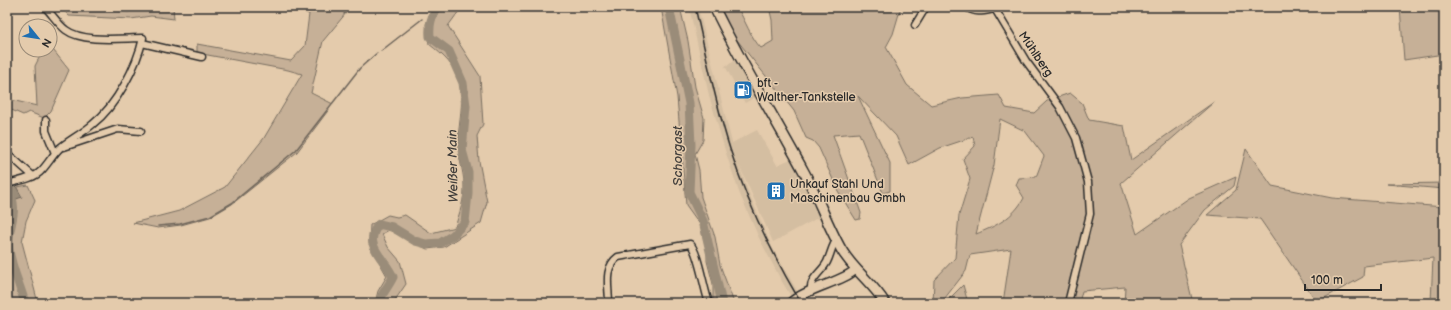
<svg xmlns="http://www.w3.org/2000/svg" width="1451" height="310" viewBox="0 0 1451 310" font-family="'Balsamiq Sans',sans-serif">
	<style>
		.built { fill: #d4bea1 }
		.green { fill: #c6b097; stroke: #786e61; fill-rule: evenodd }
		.water { fill: #9a8c79; stroke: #6e655a }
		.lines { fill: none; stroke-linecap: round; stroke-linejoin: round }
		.stream { stroke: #6e655a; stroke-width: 1.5 }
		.river { stroke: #9a8c79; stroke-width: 9 }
		.minor-casing { stroke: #2b2b2b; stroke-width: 9 }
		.secondary-casing { stroke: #2b2b2b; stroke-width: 11 }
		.primary-casing { stroke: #2b2b2b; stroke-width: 12 }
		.minor { stroke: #e4cbac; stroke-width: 6 }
		.secondary { stroke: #e4cbac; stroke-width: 8 }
		.primary { stroke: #e4cbac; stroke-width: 9 }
		.rail { stroke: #2b2b2b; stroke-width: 1.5 }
		.labels { text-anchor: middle; stroke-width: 3; stroke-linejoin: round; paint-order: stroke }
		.street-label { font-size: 12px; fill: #2b2b2b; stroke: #e4cbac }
		.poi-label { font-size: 12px; fill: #2b2b2b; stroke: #e4cbac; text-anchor: start }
		.water-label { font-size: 13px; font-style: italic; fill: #413e3b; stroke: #e4cbac }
	</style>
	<rect width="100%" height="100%" fill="#e4cbac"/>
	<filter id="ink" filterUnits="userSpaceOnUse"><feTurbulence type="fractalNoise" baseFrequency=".025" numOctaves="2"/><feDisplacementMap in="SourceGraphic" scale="8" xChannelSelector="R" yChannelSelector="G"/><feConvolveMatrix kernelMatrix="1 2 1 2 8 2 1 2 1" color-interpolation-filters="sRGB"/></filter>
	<g filter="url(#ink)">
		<!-- built -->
		<g class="built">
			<path d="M689,7H698L732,143L757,130L777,165L793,158L823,215L773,242L739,165L747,188L771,245L804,303H795L781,280L759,238L739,192L725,150L709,95Z"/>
			<path d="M737,60L757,96L745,103L725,66Z"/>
		</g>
		<!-- green -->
		<g class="green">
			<path d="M61,7H82L129,12L130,7H173L174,19L151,16L131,19L69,16Z"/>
			<path d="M299,7H351L323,41L311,93L333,104L297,152L232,204L210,217L181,225L158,228L133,223L179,211L225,187L264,138L302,74L288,70L197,53V44L291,61L305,46L309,14L299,10Z"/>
			<path d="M433,7H462L448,26L480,76L483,124L477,136L479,161L487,202L481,223L444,247L427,249L389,230L382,234L388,247L400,261L406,284L393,303H375L378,291L387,276L369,244L370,225L388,215L397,217L405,215L431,233L455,227C459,215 465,198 464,185C464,170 457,156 458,140C459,122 464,102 460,85C455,65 444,56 429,44L426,24Z"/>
			<path d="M661,7H680L688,41L695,87L704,118L703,140L695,154L699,170L701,197L715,237L720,265L734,303H713V284L707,261V250L701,226L686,205L677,97Z"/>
			<path d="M720,7H737C745,20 751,38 761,48L773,41L772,20L769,7H901L893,34L886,47L907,85L931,105L962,98L999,95L1006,108L1034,113L1047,101L1070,93L1082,103L1089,120L1124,126L1131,160L1214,102L1121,183L1137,234L1189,198L1236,177L1234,186L1205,210L1179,245L1193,303H1124L1125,287L1082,291L1079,303H1003L1011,249L970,255L966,271L941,303H933L934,280L955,258L959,215L970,179L963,159L975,146L973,137L940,148L909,165L896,136L858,96L890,163V191L883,193L859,133L833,135L861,213L860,219L856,220L838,191L819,148L813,141L806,138L794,111L733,35ZM1000,119L1025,131L1044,156L1036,177L1019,178L1016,185L1024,198C1013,218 996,226 976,234L994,165Z"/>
			<path d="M1400,7H1444V54L1404,60Z"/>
			<path d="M50,46L69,70L51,111L44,118L29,112L23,115L7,108V99L37,106L35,66L43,50H50Z"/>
			<path d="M1246,149L1272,186L1332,198L1444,207V303H1429L1431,302L1433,258L1364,266L1363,277L1317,302L1260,219L1207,215L1236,190Z"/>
			<path d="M1444,183V189L1386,184Z"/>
			<path d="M28,185L35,200L26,221L22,242L38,303H24L11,262L7,242V228L11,212L7,203V189Z"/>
			<path d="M11,267L22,303H7V268Z"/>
			<path d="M963,285L968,303H947L946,302Z"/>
		</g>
		<!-- water -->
		<path class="water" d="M7,170L22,197L11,201L7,192Z"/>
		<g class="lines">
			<!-- stream -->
			<g class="stream">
				<path d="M344,14L348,7"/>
				<path d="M381,51L422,19"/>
				<path d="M158,226L180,224L210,216L232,203L296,150L360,68L377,53"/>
			</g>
			<!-- river -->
			<g class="river">
				<path d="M669,7L689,103L691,145L689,192L703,221L722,303"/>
				<path d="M7,188C22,211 6,226 9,249C11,267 20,285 25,303"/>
				<path d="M379,303C381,294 389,286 393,277C385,258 361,245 379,224L392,227L415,241L426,244L440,243L453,235L465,222L468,193V172L462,150L466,106L463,83L449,51L430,37C429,24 431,17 438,7"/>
			</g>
			<!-- minor casing -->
			<g class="minor-casing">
				<g id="minor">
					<path d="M966,7C977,14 984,11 995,9L1026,61L1060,107L1076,138L1088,182L1090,214L1068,303"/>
					<path d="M915,25L926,7"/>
					<path d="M142,43L202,57"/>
					<path d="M46,120V131L55,153"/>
					<path d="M64,147L118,129L141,131"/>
					<path d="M7,153L33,176"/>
					<path d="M7,184C17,181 34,179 41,171C48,164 53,154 61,147C71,139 83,133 93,124C116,106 137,66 143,38C122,38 83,43 66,30C58,24 52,14 45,7"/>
					<path d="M811,290C809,279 822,272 827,262C830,256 831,250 834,244L837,242"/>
					<path d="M609,303C609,287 603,268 618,257L690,244C698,250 704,290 709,303"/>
				</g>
			</g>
			<!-- secondary casing -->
			<g class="secondary-casing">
				<path id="secondary" d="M790,303C808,287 844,282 856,269"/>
			</g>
			<!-- primary casing -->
			<g class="primary-casing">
				<path id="primary" d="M714,7C741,63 773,115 803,170C817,195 827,224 841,249C853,270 873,283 885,303"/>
			</g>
			<!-- minor -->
			<use href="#minor" class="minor"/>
			<!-- secondary -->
			<use href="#secondary" class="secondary"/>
			<!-- primary -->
			<use href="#primary" class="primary"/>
			<!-- rail -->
			<path class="rail" d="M695,7C706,54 715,102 730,149C747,203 772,254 801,303"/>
		</g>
	</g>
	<!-- icons -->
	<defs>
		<g id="fuel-square" transform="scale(1)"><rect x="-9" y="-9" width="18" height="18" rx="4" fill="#1f6fb2" stroke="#e4cbac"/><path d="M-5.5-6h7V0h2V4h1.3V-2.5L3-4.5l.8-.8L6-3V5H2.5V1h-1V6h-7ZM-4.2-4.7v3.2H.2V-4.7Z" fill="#fff"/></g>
		<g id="building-square" transform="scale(1)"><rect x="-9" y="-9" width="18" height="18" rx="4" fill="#1f6fb2" stroke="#e4cbac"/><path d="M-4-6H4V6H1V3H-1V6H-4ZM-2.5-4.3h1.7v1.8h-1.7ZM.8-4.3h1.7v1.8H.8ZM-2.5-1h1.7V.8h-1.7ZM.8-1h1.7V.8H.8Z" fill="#fff"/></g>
	</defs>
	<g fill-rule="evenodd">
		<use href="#fuel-square" x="743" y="90"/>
		<use href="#building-square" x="776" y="191"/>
	</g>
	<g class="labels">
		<!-- street labels -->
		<g class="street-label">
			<text transform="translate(1036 54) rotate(56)" y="4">Mühlberg</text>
		</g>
		<!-- poi labels -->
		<g class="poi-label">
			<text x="757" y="87">bft -<tspan x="757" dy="14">Walther-Tankstelle</tspan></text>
			<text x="790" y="188">Unkauf Stahl Und<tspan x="790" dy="14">Maschinenbau Gmbh</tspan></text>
		</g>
		<!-- water labels -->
		<g class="water-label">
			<text transform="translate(677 156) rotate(-90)" y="5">Schorgast</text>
			<text transform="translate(452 166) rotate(-91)" y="5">Weißer Main</text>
		</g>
	</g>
	<!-- margin -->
	<rect width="1451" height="310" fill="none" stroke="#e4cbac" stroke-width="24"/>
	<rect x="12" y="12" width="1427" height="286" fill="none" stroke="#2b2b2b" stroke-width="1.5" filter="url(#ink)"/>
	<!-- north arrow -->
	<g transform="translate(38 38) rotate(120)"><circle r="19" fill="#e4cbac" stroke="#9a8b78"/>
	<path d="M0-3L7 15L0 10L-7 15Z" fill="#1f6fb2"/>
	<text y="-6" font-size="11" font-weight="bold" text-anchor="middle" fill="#2b2b2b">N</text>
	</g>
	<!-- scale -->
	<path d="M1305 284v6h76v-6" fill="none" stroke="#2b2b2b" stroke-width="2"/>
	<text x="1311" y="284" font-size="12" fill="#2b2b2b" stroke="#e4cbac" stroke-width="3" paint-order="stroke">100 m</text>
</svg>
